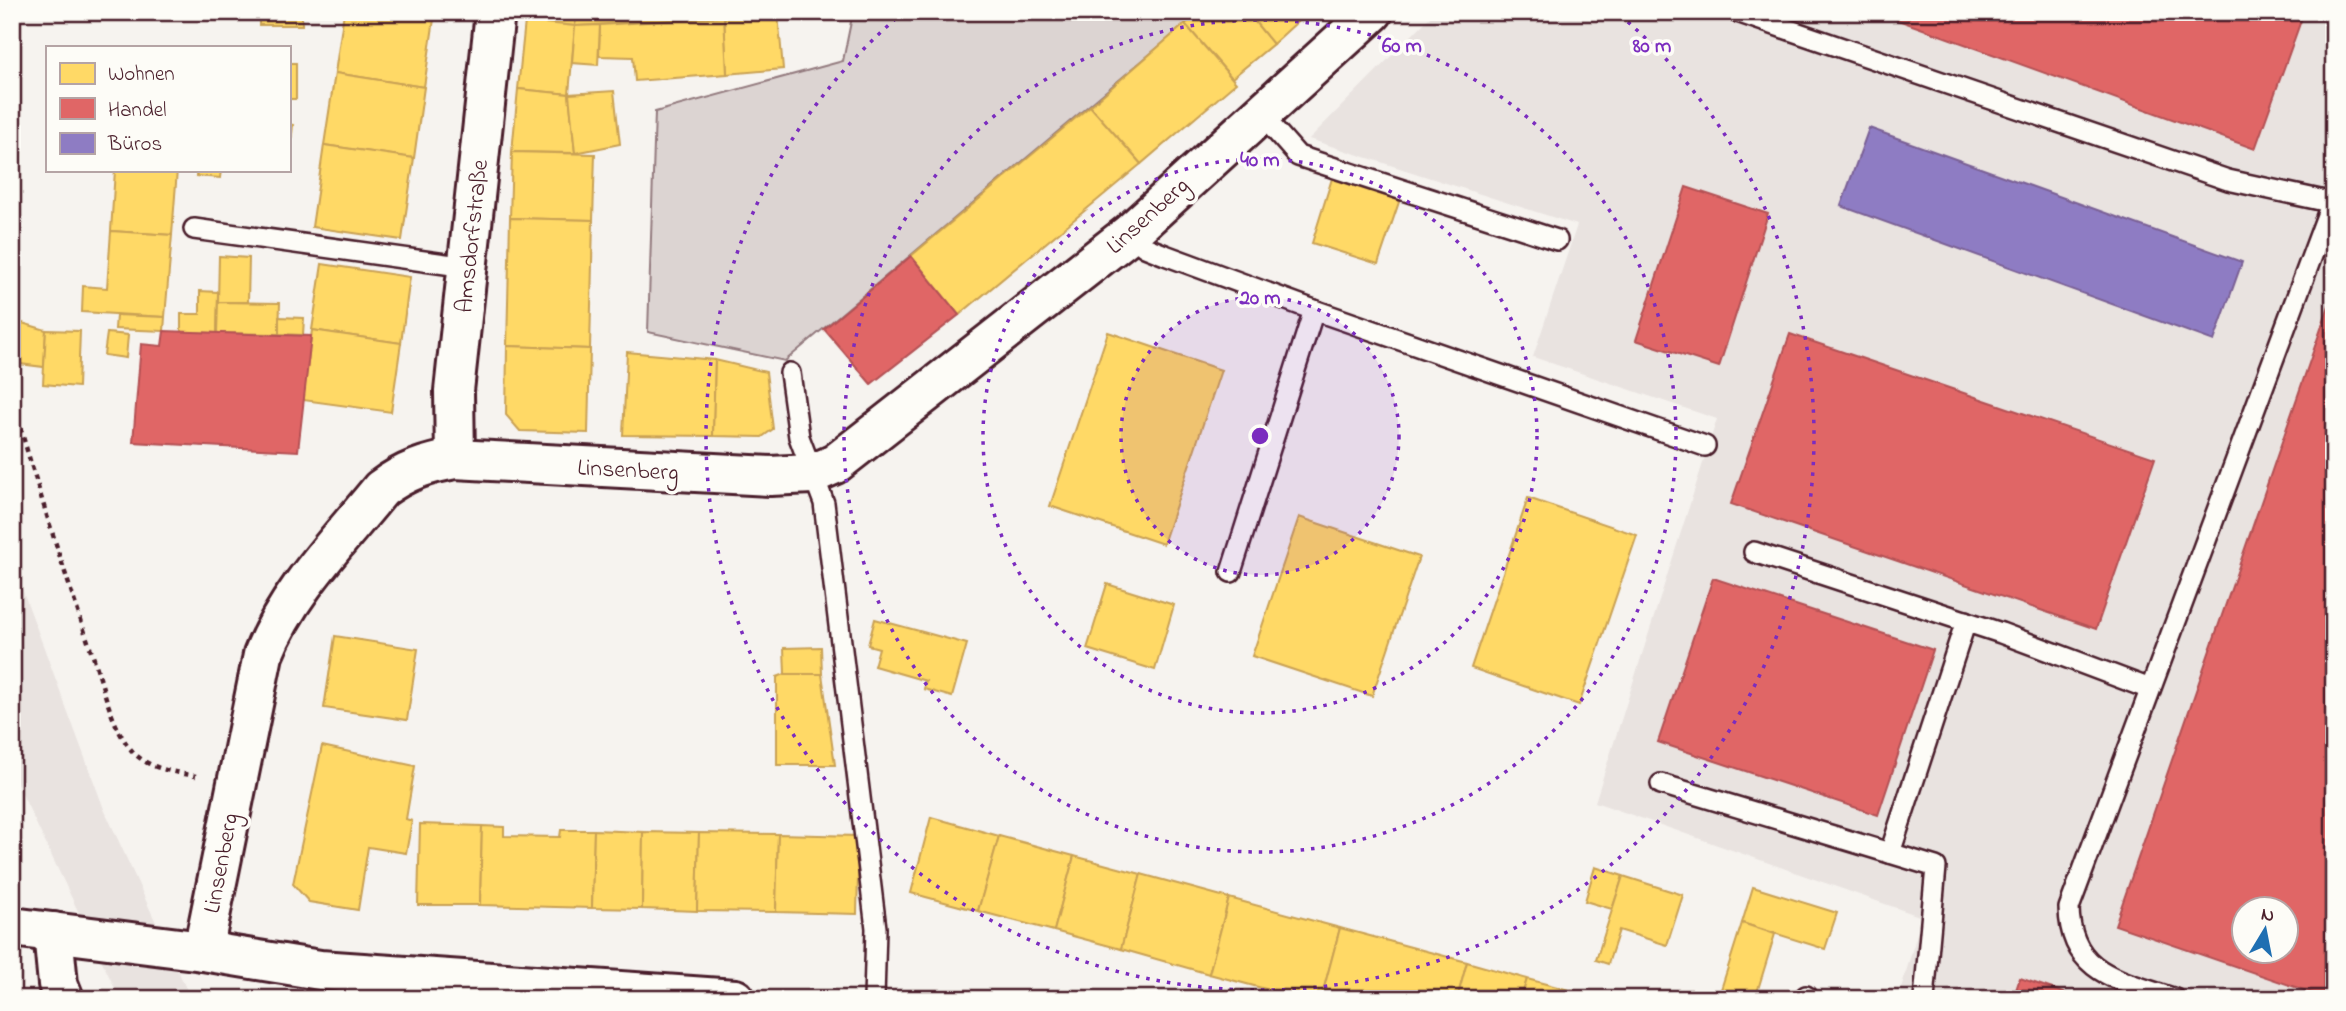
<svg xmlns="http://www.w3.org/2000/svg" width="2346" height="1011" viewBox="0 0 2346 1011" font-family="'Indie Flower',sans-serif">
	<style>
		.built { fill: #e9e3e0; fill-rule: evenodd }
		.green { fill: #dcd4d2; stroke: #937a7e; stroke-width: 2 }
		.homes { fill: #ffd966; stroke: #c9a154; stroke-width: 2 }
		.shops { fill: #e06666; stroke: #b35154; stroke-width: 2; fill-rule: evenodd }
		.offices { fill: #8e7cc3; stroke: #7a6095; stroke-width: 2 }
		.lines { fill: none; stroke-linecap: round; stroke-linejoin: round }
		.lane-casing { stroke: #4a1f2b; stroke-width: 24 }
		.street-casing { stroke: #4a1f2b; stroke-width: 44 }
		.secondary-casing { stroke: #4a1f2b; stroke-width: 44 }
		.path { stroke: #4a1f2b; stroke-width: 4.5; stroke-dasharray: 5 5; stroke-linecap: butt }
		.lane { stroke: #fdfcf7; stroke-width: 19 }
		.street { stroke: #fdfcf7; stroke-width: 38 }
		.secondary { stroke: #fdfcf7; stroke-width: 38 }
		.ring { fill: none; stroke: #7b2cbf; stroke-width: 3.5; stroke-dasharray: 3.5 7 }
		.labels { text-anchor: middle; stroke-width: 7; stroke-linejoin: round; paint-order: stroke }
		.street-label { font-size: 24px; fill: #4a1f2b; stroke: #fdfcf7 }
		.centre { fill: #7b2cbf; stroke: #fdfcf7; stroke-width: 3.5 }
		.ring-label { font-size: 21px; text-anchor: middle; font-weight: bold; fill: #7b2cbf; stroke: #fdfcf7; stroke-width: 7; stroke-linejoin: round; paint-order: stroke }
	</style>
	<rect width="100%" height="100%" fill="#f6f3ef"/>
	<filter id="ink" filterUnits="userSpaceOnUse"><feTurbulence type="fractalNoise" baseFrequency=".0143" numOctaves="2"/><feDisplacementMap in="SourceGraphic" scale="14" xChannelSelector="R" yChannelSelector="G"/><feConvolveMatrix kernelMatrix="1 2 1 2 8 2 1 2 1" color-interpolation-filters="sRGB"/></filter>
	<g filter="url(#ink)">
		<!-- built -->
		<g class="built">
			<path d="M1435,12H2334V999H1898L1922,917L1595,802L1717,419L1533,357L1577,225L1309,139ZM2244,909H2286V951H2244Z"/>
			<path d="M12,551L21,586L104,809L191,999H120L12,773Z"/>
		</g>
		<!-- green -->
		<path class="green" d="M853,12H1200L785,361L648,332L655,112L843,61Z"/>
		<!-- homes -->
		<g class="homes">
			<rect x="259" y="12" width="43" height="13"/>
			<path d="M344,12H390L434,19L424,87L335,73Z"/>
			<path d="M525,12H577L575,26L525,21Z"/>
			<path d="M577,12H739V16L724,17L575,26Z"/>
			<path d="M739,12H771V15L739,16Z"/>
			<path d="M1200,12H1247L1273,44L1232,78L1185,24Z"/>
			<path d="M1247,12H1308L1273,44Z"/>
			<path d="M778,14L783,69L727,74L724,17Z"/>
			<path d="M724,17L727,74L635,81L633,57L599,56L600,25Z"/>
			<path d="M525,21L575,26L569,94L518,89Z"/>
			<path d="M1185,24L1236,83L1141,164L1090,106Z"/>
			<path d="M600,25L598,65L572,63L575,26Z"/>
			<rect x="289" y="63" width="7" height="36"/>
			<path d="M335,73L424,87L414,158L324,145Z"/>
			<path d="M518,89L569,94L575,153L512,152Z"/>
			<path d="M614,91L620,144L575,153L569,94Z"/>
			<path d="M1090,106L1141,164L959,315L911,256Z"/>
			<path d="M289,124L293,125L291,143H289Z"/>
			<path d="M324,145L414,158L402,240L312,227Z"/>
			<path d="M512,152L595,154L593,220L510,218Z"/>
			<path d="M115,170H177L172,235L111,231Z"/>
			<path d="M197,170H221L220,178L196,176Z"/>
			<path d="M1334,172L1401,196L1378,264L1312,243Z"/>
			<path d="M510,218L593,220L590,349L507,346Z"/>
			<path d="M111,231L172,235L165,317L82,312L83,286L107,288Z"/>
			<path d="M219,256L249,258L248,302H218Z"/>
			<path d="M322,264L410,277L401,343L312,330Z"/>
			<path d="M200,291L218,292L217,333L181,332V314H200Z"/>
			<path d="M218,302L280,303L279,334L217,333Z"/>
			<path d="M116,315L165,317L164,331L115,329Z"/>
			<path d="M279,317L304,318L303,335L279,334Z"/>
			<path d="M12,320L46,330L44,367L12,363Z"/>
			<path d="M46,330L80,331L78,387L43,384Z"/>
			<path d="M312,330L401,343L391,412L303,400Z"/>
			<path d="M1108,332L1221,370L1163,544L1050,506Z"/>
			<path d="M107,333L128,335L126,358L104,355Z"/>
			<path d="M507,346L590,349L588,433L520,431L506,415Z"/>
			<path d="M627,352L715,360L713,436L623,435Z"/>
			<path d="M715,360L766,372L773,429L762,437L713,436Z"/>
			<path d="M1528,498L1637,535L1579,705L1471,668Z"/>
			<path d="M1299,517L1419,557L1372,696L1252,656Z"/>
			<path d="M1107,584L1174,605L1155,670L1087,649Z"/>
			<path d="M875,619L967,644L952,697L924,689L926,681L874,666L879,648L868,645Z"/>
			<path d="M335,636L418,649L407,720L324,708Z"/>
			<path d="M821,647L822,674H785L784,648Z"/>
			<path d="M785,674H822L835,765H777V677Z"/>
			<path d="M322,746L415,766L406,819L412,821L406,853L368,847L358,910L309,902L293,884Z"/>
			<path d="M931,817L999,836L978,911L911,893Z"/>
			<path d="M420,824L482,826L480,905H418Z"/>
			<path d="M482,826L504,827V836L560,837L561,830H594L592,908L480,905Z"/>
			<path d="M594,830L643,832L642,909L592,908Z"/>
			<path d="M643,832L699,833L697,911L642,909Z"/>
			<path d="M699,833L778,834L776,912L697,911Z"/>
			<path d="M778,834L859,836L857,914L776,912Z"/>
			<path d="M999,836L1074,856L1054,931L978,911Z"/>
			<path d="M1074,856L1141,874L1121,949L1054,931Z"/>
			<path d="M1595,867L1623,876L1612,909L1585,901Z"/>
			<path d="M1141,874L1229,898L1209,974L1121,949Z"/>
			<path d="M1623,876L1683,895L1667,945L1619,930L1608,964L1596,960Z"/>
			<path d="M1753,887L1837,913L1825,949L1742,923Z"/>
			<path d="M1229,898L1340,928L1321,999H1303L1209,974Z"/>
			<path d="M1742,923L1775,934L1755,999H1718Z"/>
			<path d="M1340,928L1467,962L1457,999H1321Z"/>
			<path d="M1467,962L1527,979L1521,999H1457Z"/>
			<path d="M1527,979L1588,995L1587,999H1521Z"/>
		</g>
		<!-- shops -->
		<g class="shops">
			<path d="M1876,12H2304L2255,149Z"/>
			<path d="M1686,187L1768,214L1719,367L1636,340Z"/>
			<path d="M911,256L959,315L871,384L824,329Z"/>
			<path d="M2334,291V999H2330L2115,925ZM2244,909H2286V951H2244Z"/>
			<path d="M164,331L311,336L298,451L133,442L141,344L162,346Z"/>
			<path d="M1790,334L2155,458L2096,629L1731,504Z"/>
			<path d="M1713,578L1933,650L1878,815L1658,742Z"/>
			<path d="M2020,978L2082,999H2013Z"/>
		</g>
		<!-- offices -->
		<path class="offices" d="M1869,128L2242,262L2214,341L1841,206Z"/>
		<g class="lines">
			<!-- lane casing -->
			<g class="lane-casing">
				<g id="lane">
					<path d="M1737,12L2228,180L2334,203"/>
					<path d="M1260,113L1298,156L1557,240"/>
					<path d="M194,229L467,267"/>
					<path d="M1129,234L1145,247L1165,255L1314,310L1705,446"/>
					<path d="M790,373L799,437L824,503L876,928L874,999"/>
					<path d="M1754,552L2001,633L2150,689"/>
					<path d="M1231,572L1314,310"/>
					<path d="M1661,784L1936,867L1924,999"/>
					<path d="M1890,853L1966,621"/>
					<path d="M1805,999L1806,996"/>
					<path d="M2175,999C2122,980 2070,975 2069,908L2332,202"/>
				</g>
			</g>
			<!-- street casing -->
			<g class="street-casing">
				<g id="street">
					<path d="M455,459L454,391L495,12"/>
					<path d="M203,951L320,970L735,999"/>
				</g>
			</g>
			<!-- secondary casing -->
			<g class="secondary-casing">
				<g id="secondary">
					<path d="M12,927L203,951L263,655C288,592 339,541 381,489C405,471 426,464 455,459L770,476L812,474L835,464L1129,234L1373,12"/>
					<path d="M53,932L58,984L64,999"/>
				</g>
			</g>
			<!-- path -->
			<path class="path" d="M12,399C37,486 64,572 94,659C104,688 111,727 133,752C149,769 174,772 196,776"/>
			<!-- lane -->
			<use href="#lane" class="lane"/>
			<!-- street -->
			<use href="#street" class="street"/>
			<!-- secondary -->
			<use href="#secondary" class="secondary"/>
		</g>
	</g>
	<!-- distance rings -->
	<circle cx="1260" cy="436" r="139" fill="#7b2cbf" fill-opacity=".12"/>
	<g class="ring">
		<circle cx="1260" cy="436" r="139"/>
		<circle cx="1260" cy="436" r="277"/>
		<circle cx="1260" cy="436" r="416"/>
		<path d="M1620 15A554 554 0 1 1 900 15"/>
	</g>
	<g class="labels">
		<!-- street labels -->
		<g class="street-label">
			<text transform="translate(1147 215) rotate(-42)" y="8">Linsenberg</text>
			<text transform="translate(471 236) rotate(-84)" y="8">Amsdorfstraße</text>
			<text transform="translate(628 469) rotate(3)" y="8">Linsenberg</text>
			<text transform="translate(220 863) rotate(-79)" y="8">Linsenberg</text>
		</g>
	</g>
	<circle cx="1260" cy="436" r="10" class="centre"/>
	<g class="ring-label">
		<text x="1652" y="52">80 m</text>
		<text x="1402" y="52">60 m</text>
		<text x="1260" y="166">40 m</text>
		<text x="1260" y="304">20 m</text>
	</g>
	<!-- margin -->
	<rect width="2346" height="1011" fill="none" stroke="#fdfcf7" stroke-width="42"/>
	<rect x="21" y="21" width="2304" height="969" fill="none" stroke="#4a1f2b" stroke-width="2.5" filter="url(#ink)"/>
	<!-- legend -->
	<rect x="46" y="46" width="245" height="126" fill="#fdfcf7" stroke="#b5a4a5" stroke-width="2"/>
	<rect x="60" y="63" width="35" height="21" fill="#ffd966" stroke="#b5a4a5" stroke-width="2"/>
	<text x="108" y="80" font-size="21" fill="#4a1f2b">Wohnen</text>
	<rect x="60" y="98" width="35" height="21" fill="#e06666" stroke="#b5a4a5" stroke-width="2"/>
	<text x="108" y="116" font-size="21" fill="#4a1f2b">Handel</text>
	<rect x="60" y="133" width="35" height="21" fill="#8e7cc3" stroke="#b5a4a5" stroke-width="2"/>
	<text x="108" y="150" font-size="21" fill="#4a1f2b">Büros</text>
	<!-- north arrow -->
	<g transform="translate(2265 930) rotate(10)"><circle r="33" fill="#fdfcf7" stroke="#b5a4a5" stroke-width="2"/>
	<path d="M0-5L12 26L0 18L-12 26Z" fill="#1f6fb2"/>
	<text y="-10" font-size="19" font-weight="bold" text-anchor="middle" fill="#4a1f2b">N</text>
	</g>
</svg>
